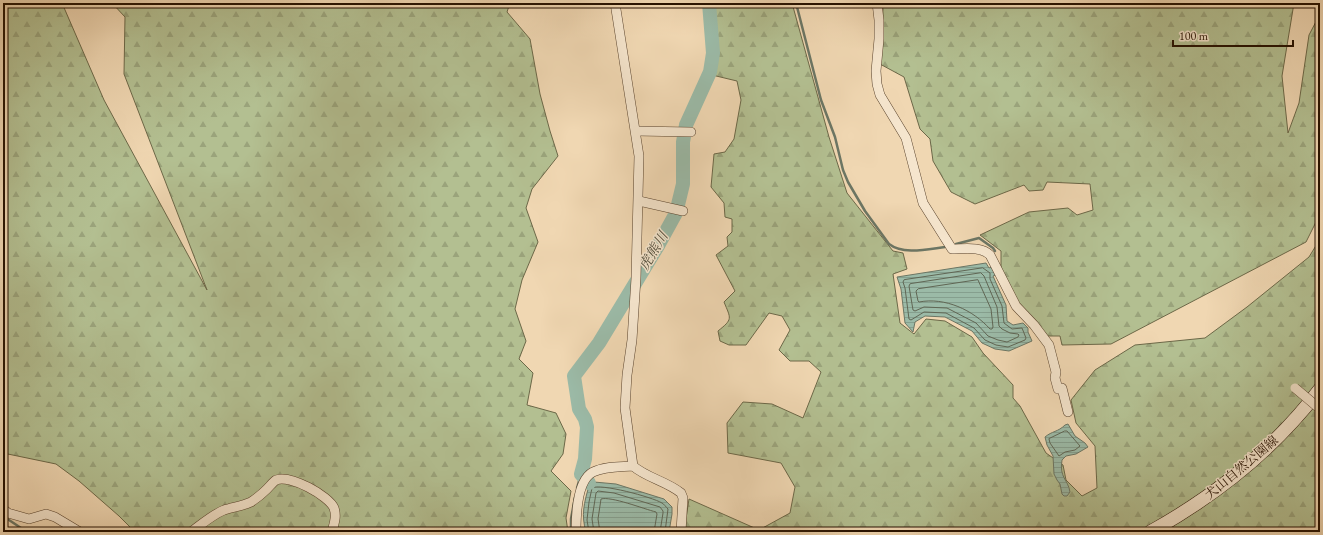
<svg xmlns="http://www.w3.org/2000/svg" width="1323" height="535" viewBox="0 0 1323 535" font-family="'EB Garamond','Noto Serif JP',serif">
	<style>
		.forest { fill: url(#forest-firs); stroke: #6c6848 }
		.water { fill: url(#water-rules); stroke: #6c7664 }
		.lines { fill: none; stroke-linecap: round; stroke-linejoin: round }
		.shore { stroke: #606654; stroke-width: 1 }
		.stream { stroke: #6c7664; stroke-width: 2.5 }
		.river { stroke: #9bbaa7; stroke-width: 14 }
		.minor-casing { stroke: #58422c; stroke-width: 10 }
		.secondary-casing { stroke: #261100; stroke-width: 14 }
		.minor { stroke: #f5e5cd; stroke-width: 9 }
		.secondary { stroke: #f5e5cd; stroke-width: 13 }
		.minor-bridge-casing { stroke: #58422c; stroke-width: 10; stroke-linecap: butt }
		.minor-bridge { stroke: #f5e5cd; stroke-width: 9 }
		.labels { text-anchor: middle; stroke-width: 3; stroke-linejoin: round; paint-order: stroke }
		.street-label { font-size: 13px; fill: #261100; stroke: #f5e5cd }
		.water-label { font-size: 14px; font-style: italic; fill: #4f4c3a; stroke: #f5e5cd }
	</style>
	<defs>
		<pattern id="forest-firs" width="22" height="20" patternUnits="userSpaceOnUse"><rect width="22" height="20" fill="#b3bf91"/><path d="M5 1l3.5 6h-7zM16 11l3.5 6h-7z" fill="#9aa37b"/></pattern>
		<pattern id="water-rules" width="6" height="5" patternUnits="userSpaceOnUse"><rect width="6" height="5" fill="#9bbaa7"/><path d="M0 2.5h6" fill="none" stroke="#859f8e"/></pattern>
	</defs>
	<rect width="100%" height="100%" fill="#f0d7b2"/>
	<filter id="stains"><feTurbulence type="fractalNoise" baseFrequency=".005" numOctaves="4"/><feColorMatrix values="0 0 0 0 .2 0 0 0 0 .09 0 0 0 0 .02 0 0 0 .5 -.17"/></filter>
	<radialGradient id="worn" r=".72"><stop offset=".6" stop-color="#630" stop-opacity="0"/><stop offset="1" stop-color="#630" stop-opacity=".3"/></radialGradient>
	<!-- forest -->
	<g class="forest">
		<path d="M3,3H62L104,100L207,290L124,74L125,17L112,3H510L507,12L530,39L540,94L550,131L558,156L532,189L526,208L538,242L522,280L515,309L526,341L519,359L533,373L527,405L556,413L566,434L563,454L551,471L571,491L566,518L568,532H135L119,516L79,481L56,464L3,453Z"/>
		<path d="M711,3H792L829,137L847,193L893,251L903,253L907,269L893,274L900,323L914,334L926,319L945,321L972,337L983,353L1013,385V398L1020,406L1046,453L1063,465L1066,480L1082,496L1097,488L1095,446L1076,423L1071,400L1095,370L1135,345L1205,338L1247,307L1309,257L1320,239V532H684L689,499L759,530L790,513L795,487L781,463L728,453L727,423L743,402L772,404L803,418L821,372L809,361H790L779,350L790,330L782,316L769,313L746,345H729L720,341L718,331C733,319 731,319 724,302L735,291L716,255L728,246L727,237L732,232V219L725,217L724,203L711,187L714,154L725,152L734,139L741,100L737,81L712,75L716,57Z"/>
		<path d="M882,3H1294L1282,76L1288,133L1299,103L1309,35L1320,14V214L1306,242L1111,344L1062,345L1060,336H1048L1019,305L1001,273V251L980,235L1029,212L1068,208L1077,215L1093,210L1090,184L1047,182L1043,190L1029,191L1024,185L975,204L951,192L933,161L930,139L920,129L904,77L880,64L883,9Z"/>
	</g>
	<!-- water -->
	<g class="water">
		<path d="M986,263L989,268L994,266L998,274L993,276L1006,305L1007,321L1013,325L1023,323L1028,328V332L1032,341L1009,351L995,349L982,343L972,331L945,317L925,316L915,322L913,332L905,323L901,289L897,277Z"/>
		<path d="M1068,424L1075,436L1085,443L1088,447L1076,454L1066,456L1062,460C1059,478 1068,479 1070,492L1067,496H1064L1062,494L1060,484L1057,480L1054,474L1053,456L1047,445L1045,437C1052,431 1058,432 1065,425Z"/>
		<path d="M591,480L592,483L594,482L616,484L664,499L672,507V514L669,532H586C581,515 584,503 589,486L588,484Z"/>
	</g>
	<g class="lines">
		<!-- shore -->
		<g class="shore">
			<path d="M983,268L990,273V279L1002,306L1004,323L1012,329L1022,328L1026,338L1025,340L1008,347L996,345L985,340L974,328L946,313L924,312L911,320L909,319L905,288L903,282L904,280Z"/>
			<path d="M981,273L984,276L997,307L999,326L1002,329L1010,333L1018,334L1019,335L1018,337L1007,342L998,340L988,336L976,323L947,308L924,307L915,311L913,310L909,286L910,284Z"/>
			<path d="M978,280L991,309L993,327L992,329H990C973,310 945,297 919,302L918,301L916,291L918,289Z"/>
			<path d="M1065,431H1067L1080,446L1075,450L1065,452L1059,456L1050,443L1049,439Z"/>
			<path d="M589,532L587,520L589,502L592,488C600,483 652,497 662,503C664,504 666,507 668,509L665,532"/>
			<path d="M594,532L592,519L596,493L598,491L614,493L660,507L663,511V513L660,532"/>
			<path d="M600,532L598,519L601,499C611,496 644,509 656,512L657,514L654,532"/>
		</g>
		<!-- stream -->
		<g class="stream">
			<path d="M796,3L821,100L835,137L843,170L848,182L865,211L889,244C903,255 928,249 945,247"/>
			<path d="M956,244L979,238L993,248L995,251"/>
			<path d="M577,488L581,474"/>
			<path d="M3,516L21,528"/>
			<path d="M571,532V519L575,497"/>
		</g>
		<!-- river -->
		<path class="river" d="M589,483L581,474L585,459L587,427L585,419L579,409L574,376L599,343L659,244L676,213L683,184V142L686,125L710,72L713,53L709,3"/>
		<!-- minor casing -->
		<g class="minor-casing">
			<g id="minor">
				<path d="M615,3L639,156L636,278L632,340L627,375L625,408L633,466"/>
				<path d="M877,3L879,20V39L876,71L877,84L880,95L906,138L923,203L952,249C964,249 981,246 990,255L1016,306L1034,325L1049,345L1056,372L1055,378L1058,389L1062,388L1068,412"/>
				<path d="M636,131L691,132"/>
				<path d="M639,201L683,211"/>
				<path d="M3,509L8,513L29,519L46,514L55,517L80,532"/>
				<path d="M191,532C202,524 212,515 224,510C233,507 243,506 251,502C257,498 263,493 267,489C270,486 273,482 276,480C290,474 329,496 334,508C337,517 334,523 332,532"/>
				<path d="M576,532C576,516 577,480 593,472C605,466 620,467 633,466C647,478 666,481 681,493L683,498L681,532"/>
			</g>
		</g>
		<!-- secondary casing -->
		<g class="secondary-casing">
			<path id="secondary" d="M1150,532C1215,496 1275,448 1320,389"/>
		</g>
		<!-- minor -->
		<use href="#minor" class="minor"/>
		<!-- secondary -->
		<use href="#secondary" class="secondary"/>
		<!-- minor-bridge casing -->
		<g class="minor-bridge-casing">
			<path id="minor-bridge" d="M1295,388L1320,409"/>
		</g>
		<!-- minor-bridge -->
		<use href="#minor-bridge" class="minor-bridge"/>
	</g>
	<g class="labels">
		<!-- street labels -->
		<g class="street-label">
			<text transform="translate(1241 467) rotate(-40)" y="5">犬山自然公園線</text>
		</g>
		<!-- water labels -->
		<g class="water-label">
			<text transform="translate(653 251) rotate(-59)" y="5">虎熊川</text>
		</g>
	</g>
	<!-- margin -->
	<rect width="1323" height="535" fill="none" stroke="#f0d7b2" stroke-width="16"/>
	<rect x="4" y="4" width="1315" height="527" fill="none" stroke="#261100" stroke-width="2"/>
	<rect x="8" y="8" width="1307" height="519" fill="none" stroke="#261100"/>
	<!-- scale -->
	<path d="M1173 40v6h120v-6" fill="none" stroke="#261100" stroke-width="2"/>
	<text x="1179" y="40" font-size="12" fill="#261100" stroke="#f5e5cd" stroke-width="3" paint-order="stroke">100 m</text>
	<rect width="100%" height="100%" filter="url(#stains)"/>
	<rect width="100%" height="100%" fill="url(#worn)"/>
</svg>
